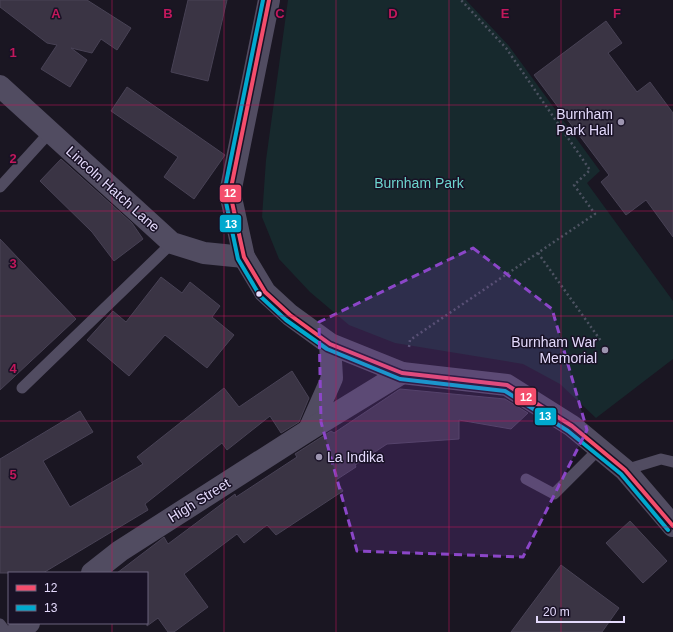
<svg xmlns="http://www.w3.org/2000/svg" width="673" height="632" viewBox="0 0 673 632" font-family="Arial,sans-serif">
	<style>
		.green { fill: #17292d }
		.building { fill: #3a3444; stroke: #484255 }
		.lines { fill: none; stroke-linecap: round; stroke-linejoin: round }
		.path { stroke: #4d5362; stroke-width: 2.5; stroke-dasharray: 2 3; stroke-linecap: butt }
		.lane { stroke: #514c61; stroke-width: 11 }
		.street { stroke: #514c61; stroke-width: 22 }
		.bus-1-casing { stroke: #191226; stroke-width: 7 }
		.bus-2-casing { stroke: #191226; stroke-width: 7 }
		.bus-1 { stroke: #f44d6c; stroke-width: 4 }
		.bus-2 { stroke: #00a9ce; stroke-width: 4 }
		.marked { fill: #8b46c8; fill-opacity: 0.2; stroke: #8b46c8; stroke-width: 3; stroke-dasharray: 8 5; stroke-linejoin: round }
		.grid { fill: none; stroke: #c2185b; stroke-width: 1; stroke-opacity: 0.55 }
		.poi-dot { fill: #9d95b0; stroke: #191226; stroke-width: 1.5 }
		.bus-dot { fill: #e4dafc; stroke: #191226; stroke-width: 1.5 }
		.labels { text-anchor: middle; stroke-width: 3; stroke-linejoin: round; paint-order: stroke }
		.poi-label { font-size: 14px; fill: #e4dafc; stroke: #191226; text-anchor: end }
		.park-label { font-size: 14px; fill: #6dd5cf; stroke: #191226 }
		.street-label { font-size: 14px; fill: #e4dafc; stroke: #191226 }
		.grid-label { font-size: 13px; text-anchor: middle; font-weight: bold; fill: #c2185b; stroke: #191226; stroke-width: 3; stroke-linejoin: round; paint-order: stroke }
		.line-badge { stroke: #191226; stroke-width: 1.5 }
		.badge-label { font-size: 11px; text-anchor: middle; font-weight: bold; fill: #fff }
	</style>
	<rect width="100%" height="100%" fill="#1a1622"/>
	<!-- green -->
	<path class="green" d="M288,0H466L509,46L600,171L587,183L673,301V359L596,418L560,384L523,364L395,343L349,325L310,292L279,259L262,217L266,160Z"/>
	<!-- building -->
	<g class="building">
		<path d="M0,0H87L131,28L117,50L101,39L92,53L71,48L87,60L70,87L41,69L57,45L47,43L0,7Z"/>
		<path d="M188,0H227L208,81L171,72Z"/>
		<path d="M606,21L622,43L608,53L637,92L650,82L673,113V237L646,200L626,215L601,182L609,175L534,75Z"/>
		<path d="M127,87L225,155L194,199L164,177L178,157L111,111Z"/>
		<path d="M61,159L132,223L143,239L114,261L92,232L40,181Z"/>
		<path d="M0,239L76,319L0,390Z"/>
		<path d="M161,277L182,293L190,282L220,306L212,317L234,335L207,368L165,335L129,376L87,340L113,311L126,322Z"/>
		<path d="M292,371L309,398L299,422L281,433L270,416L227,450L222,443L145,504L148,510L43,573H0V459L80,411L93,432L43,461L70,507L143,464L137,457L224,388L239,407Z"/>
		<path d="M400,389L505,399L528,413L511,429L459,420V439L387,444L355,465L356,467L336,480L343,491L276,535L267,525L244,543L237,534L184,574L208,607L174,632H168L158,618L147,626V573H117L159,541L164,537L168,544L235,494L236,497L297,457L295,454L331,431L334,433Z"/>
		<path d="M630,521L667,561L643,583L606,543Z"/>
		<path d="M561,565L619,608L602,632H511Z"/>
	</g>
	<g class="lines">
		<!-- path -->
		<g class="path">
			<path d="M538,253L601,341"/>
			<path d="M409,347L410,340L595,214L574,185L590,170L506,48L461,0"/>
		</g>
		<!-- lane -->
		<g class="lane">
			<path d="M0,187L50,132"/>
			<path d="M22,388L172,243"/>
			<path d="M625,470L661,459L673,462"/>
			<path d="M526,479L554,494L599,449"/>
			<path d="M0,624L6,632"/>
		</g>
		<!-- street -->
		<g class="street">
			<path d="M269,0L230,193L244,257L265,292L290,315L330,344L402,373L507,385L572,426L625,470L673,526"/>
			<path d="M0,86L172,243L204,253L244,257"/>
			<path d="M309,430L332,378L330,344"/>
			<path d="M92,573L120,551L309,430L402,373"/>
			<path d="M17,632L29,623"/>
		</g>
		<!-- bus-1 casing -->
		<g class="bus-1-casing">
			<path id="bus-1" d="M269,0L230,193L244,257L265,292L290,315L330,344L402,373L507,385L572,426L625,470L673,526"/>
		</g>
		<!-- bus-2 casing -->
		<g class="bus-2-casing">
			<path id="bus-2" d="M263,0L224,193L238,259L260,296L286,320L327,349L400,379L505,391L568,431L621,474L668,530"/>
		</g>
		<!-- bus-1 -->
		<use href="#bus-1" class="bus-1"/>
		<!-- bus-2 -->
		<use href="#bus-2" class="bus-2"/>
	</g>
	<!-- marked area -->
	<path class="marked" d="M473,248L552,309L587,430L523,557L357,551L321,422L319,322Z"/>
	<!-- grid -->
	<path class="grid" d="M112,0V573M224,0V632M336,0V632M449,0V632M561,0V632M0,105H673M0,211H673M0,316H673M0,421H673M0,527H673M112,623V632"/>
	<!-- markers -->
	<g class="poi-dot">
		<circle cx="621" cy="122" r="4"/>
		<circle cx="605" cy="350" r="4"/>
		<circle cx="319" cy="457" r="4"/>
	</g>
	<circle class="bus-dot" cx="259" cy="294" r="3.5"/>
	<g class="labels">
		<!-- poi labels -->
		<g class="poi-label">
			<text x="613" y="119">Burnham<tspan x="613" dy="16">Park Hall</tspan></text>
			<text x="597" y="347">Burnham War<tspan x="597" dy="16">Memorial</tspan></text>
			<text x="327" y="462" text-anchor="start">La Indika</text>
		</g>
		<!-- park labels -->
		<g class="park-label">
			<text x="419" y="188">Burnham Park</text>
		</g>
		<!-- street labels -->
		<g class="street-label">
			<text transform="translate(113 189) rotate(42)" y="5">Lincoln Hatch Lane</text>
			<text transform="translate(199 500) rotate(-32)" y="5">High Street</text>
		</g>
	</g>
	<g class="grid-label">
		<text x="56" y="18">A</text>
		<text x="168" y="18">B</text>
		<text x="280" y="18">C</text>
		<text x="393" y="18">D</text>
		<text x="505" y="18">E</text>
		<text x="617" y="18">F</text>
		<text x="13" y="57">1</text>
		<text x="13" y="163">2</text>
		<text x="13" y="268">3</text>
		<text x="13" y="373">4</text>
		<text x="13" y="479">5</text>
	</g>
	<g class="line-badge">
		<rect x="219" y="184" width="23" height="19" rx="4" fill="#f44d6c"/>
		<rect x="219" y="214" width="23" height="19" rx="4" fill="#00a9ce"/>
		<rect x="514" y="387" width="23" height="19" rx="4" fill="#f44d6c"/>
		<rect x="534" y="407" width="23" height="19" rx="4" fill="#00a9ce"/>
	</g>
	<g class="badge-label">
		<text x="230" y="197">12</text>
		<text x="231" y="228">13</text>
		<text x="526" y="401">12</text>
		<text x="545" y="420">13</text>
	</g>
	<!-- legend -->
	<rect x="8" y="572" width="140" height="52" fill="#191226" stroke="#6a627c"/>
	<rect x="16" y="585" width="20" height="6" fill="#f44d6c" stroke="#6a627c"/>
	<text x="44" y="592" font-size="12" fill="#e4dafc">12</text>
	<rect x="16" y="605" width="20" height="6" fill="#00a9ce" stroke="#6a627c"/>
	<text x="44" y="612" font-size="12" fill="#e4dafc">13</text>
	<!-- scale -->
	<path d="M537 616v6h87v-6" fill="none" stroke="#e4dafc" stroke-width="2"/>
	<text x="543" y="616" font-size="12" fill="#e4dafc" stroke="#191226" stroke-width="3" paint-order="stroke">20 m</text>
</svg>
